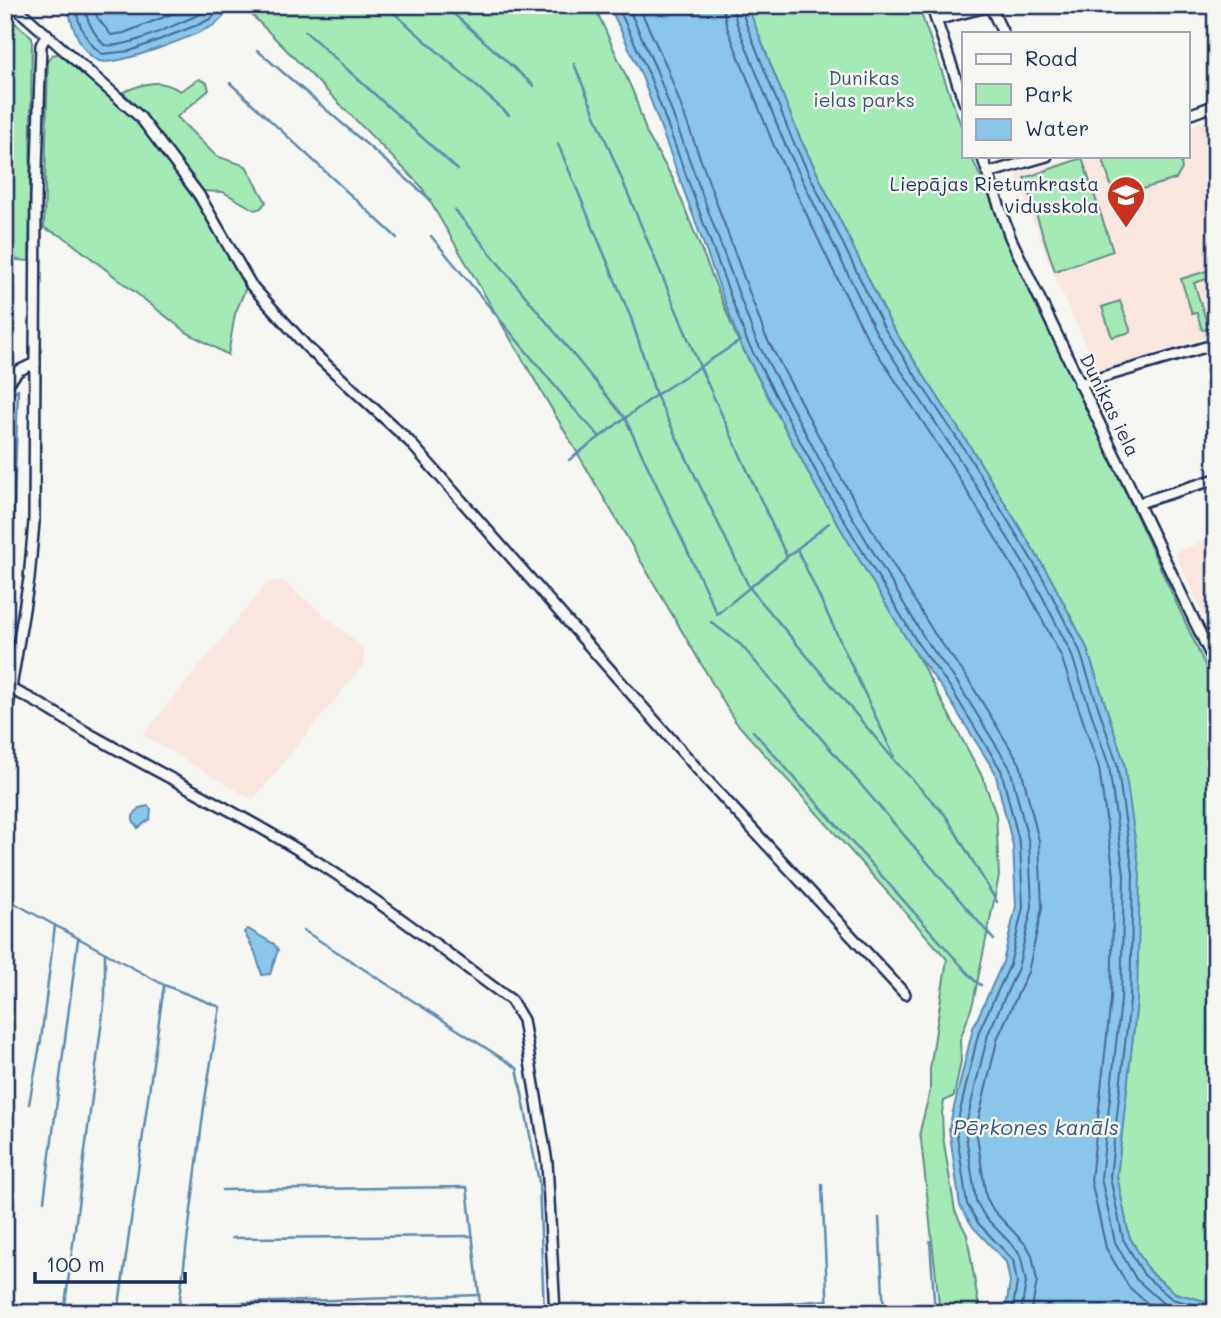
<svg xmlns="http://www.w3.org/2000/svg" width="1221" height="1318" viewBox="0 0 1221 1318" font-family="Mali,sans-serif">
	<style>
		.built { fill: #f8e6df }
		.green { fill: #a4eab5; stroke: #608c8a; stroke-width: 2 }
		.water { fill: #89c6e9; stroke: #5d8ab1; stroke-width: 2 }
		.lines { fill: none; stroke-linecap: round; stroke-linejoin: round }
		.shore { stroke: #476b96; stroke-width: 2 }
		.stream { stroke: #5d8ab1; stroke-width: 2.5 }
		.minor-casing { stroke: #1b2f5e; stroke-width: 14 }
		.minor { stroke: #f6f6f2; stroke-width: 9 }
		.labels { text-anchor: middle; stroke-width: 5; stroke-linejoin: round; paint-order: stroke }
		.park-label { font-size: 19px; fill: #36546f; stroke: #f6f6f2 }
		.poi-label { font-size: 19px; fill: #1b2f5e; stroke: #f6f6f2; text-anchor: end }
		.street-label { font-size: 19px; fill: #1b2f5e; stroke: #f6f6f2 }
		.water-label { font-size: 21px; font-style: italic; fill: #365581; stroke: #f6f6f2 }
	</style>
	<rect width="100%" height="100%" fill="#f6f6f2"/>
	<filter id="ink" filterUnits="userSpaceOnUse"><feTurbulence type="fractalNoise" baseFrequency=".0143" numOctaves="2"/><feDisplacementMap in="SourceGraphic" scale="14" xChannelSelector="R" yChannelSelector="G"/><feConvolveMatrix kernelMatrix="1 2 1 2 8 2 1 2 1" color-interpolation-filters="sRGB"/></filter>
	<g filter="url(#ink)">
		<!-- built -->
		<g class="built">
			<path d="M1216,118V335L1098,371L1058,284L1015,174L1082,156H1188V126Z"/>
			<path d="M1207,539L1209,542L1216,539V642L1175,553Z"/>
			<path d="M282,580L364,649V664L253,800L143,735L268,582Z"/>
		</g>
		<!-- green -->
		<g class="green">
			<path d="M242,5H594L634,94L647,134L673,179L737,338L817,489L919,659L983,778L996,815L999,876L973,1003L960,1040L961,1061L954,1096L944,1101L942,1112L943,1137L955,1211L967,1235L980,1313H940L920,1131L930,1091V1069L947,959L734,720L421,186Z"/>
			<path d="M747,5H918L964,134V156H971L1216,689V1304L1175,1293L1149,1271L1129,1236L1117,1176L1137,1001L1124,762L1086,646L1050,577L973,451L891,325L799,136Z"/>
			<path d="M9,18L32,37L29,261L17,260L5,249V21Z"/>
			<path d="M62,53L136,119L194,199L247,285L235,314L228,355L186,332L64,237L44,228L48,60L52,55Z"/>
			<path d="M199,79L207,83L209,90L177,117L216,156L246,166L266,202L261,208L255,210L223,192L201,191L144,114L123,92C145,83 160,78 180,91Z"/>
			<path d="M1102,156H1180L1182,169L1176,179L1122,195L1112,189Z"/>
			<path d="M1082,158L1113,251L1055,271L1024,178Z"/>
			<path d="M1216,268V276L1194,283L1209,329L1202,330L1197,313L1192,314L1181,279Z"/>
			<path d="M1120,301L1131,332L1112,337L1102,307Z"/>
		</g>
		<!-- water -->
		<g class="water">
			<path d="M68,5H232C227,12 221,21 214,25C196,35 117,67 99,61C81,54 70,23 68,5Z"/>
			<path d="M609,5H747L799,136L891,325L973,451L1050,577L1086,646L1124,762L1140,874L1137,1001L1117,1176L1129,1236L1149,1271L1175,1293L1216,1304V1313H1005L1010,1282L1006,1262L973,1227L960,1206L949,1128L973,1028L1003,962L1016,906L1013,846L995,772L944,691L912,648L817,489L740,343L641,74Z"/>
			<path d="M148,806L151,809L150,819L138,828L133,821V816L139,808Z"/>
			<path d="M248,929L274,944L278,950L270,974L262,975L255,952L244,932Z"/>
		</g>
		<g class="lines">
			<!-- shore -->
			<g class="shore">
				<path d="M75,5C78,24 86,42 102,54L130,51L200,24L212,18L223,5"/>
				<path d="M84,5C87,22 93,32 104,45C128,49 173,25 196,16L207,11L211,5"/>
				<path d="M94,5L97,17L111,35L124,33L194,5"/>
				<path d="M617,5L648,72L747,341L823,485L918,644L950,687L1001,770L1020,845L1023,907L1010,965L979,1031L956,1128L967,1204L978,1223L1013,1260L1017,1283L1012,1313"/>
				<path d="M627,5L656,69L755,338L831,481L925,639L957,682L1010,768L1029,843L1032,907L1018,968L988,1034L965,1129L976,1201L985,1217L1018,1251L1021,1258L1026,1282L1021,1313"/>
				<path d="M638,5L666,65L765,335L840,476L934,633L966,676L1020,764L1039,841L1042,908L1028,972L998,1037L976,1129L986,1197L994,1211L1027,1246L1032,1255L1037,1281L1031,1313"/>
				<path d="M722,5L727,27L774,146L834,272L868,339L951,465L1027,590L1061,656L1099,768L1114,875L1111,999L1091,1180L1106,1248L1129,1287L1158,1313"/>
				<path d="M732,5L737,24L784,142L876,332L960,460L1036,584L1071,653L1109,766L1124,875L1121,1000L1101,1178L1115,1242L1136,1279L1166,1306L1187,1313"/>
				<path d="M741,5L745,21L792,139L884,328L968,455L1044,580L1079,649L1117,764L1133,874L1130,1000L1110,1177L1123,1239L1144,1275L1172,1299L1216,1311"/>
			</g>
			<!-- stream -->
			<g class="stream">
				<path d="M385,5L509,115"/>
				<path d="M444,5L534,86"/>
				<path d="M305,31L458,170"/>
				<path d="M257,50L431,200"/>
				<path d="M574,64L700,367L787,557"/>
				<path d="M230,83L397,238"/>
				<path d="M558,144L631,318L656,395L749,587L896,762L946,816L997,902"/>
				<path d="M455,210L625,418L717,614L829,523"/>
				<path d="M431,236L573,408L600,437"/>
				<path d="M5,402L18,389L13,532L5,600"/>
				<path d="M569,460L656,395L740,341"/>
				<path d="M797,549L894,756"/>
				<path d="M711,622L741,645L994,940"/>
				<path d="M753,731L975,981L981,985"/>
				<path d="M5,898L164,985L220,1007L205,1099L178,1313"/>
				<path d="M303,930L517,1068L539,1182L544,1313"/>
				<path d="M29,1104L41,1040L55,925"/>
				<path d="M822,1185L828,1313"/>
				<path d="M222,1190L467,1187L481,1313"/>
				<path d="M44,1201L78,939"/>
				<path d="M879,1218L884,1313"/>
				<path d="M232,1238L473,1236"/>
				<path d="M930,1241L935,1313"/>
				<path d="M213,1304L479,1295"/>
				<path d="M64,1313L105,997V953"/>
				<path d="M118,1313L164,985"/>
				<path d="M675,1313L827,1300"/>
			</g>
			<!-- minor casing -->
			<g class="minor-casing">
				<g id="minor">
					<path d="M13,5L140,117L199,195L251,285L307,347L409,441L707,780L905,994"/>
					<path d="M931,5L964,102"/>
					<path d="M936,20L990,6L1003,33"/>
					<path d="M1188,115L1216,105"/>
					<path d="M982,156L1010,237L1216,666"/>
					<path d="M988,173L1047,156"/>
					<path d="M1079,384L1216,344"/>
					<path d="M5,387L18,371L35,363"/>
					<path d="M1139,503L1216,479"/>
					<path d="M12,690C42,702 67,722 95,737C177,783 261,824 339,876C398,914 454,959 511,1000L523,1020L547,1162L555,1313"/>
					<path d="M5,724L29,579L34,522L36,197L41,45L47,34"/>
				</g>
			</g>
			<!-- minor -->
			<use href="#minor" class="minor"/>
		</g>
	</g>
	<!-- icons -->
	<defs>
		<g id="school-pin" transform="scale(2.0125)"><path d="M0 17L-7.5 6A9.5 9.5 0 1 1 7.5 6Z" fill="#c8321e" stroke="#f6f6f2"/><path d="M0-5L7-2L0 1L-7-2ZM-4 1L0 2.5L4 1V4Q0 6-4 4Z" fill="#fff"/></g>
	</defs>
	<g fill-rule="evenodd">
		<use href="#school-pin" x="1126" y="195"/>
	</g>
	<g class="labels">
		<!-- park labels -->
		<g class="park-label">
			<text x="864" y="85">Dunikas<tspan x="864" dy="22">ielas parks</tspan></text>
		</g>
		<!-- poi labels -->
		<g class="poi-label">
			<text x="1099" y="191">Liepājas Rietumkrasta<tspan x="1099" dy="22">vidusskola</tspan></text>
		</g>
		<!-- street labels -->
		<g class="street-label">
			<text transform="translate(1110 405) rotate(64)" y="7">Dunikas iela</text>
		</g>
		<!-- water labels -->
		<g class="water-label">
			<text x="1036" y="1135">Pērkones kanāls</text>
		</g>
	</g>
	<!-- margin -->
	<rect width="1221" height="1318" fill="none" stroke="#f6f6f2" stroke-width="28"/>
	<rect x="14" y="14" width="1193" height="1290" fill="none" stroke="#1b2f5e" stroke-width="2.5" filter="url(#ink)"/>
	<!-- legend -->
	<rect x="962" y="32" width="228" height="126" fill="#f6f6f2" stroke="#9ea6b7" stroke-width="2"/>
	<rect x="976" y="54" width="35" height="10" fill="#f6f6f2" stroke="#9ea6b7" stroke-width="2"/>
	<text x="1025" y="66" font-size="21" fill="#1b2f5e">Road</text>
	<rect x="976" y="84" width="35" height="21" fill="#a4eab5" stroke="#9ea6b7" stroke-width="2"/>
	<text x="1025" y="102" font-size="21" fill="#1b2f5e">Park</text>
	<rect x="976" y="119" width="35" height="21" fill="#89c6e9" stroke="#9ea6b7" stroke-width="2"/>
	<text x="1025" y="136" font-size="21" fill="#1b2f5e">Water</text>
	<!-- scale -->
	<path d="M35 1272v10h150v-10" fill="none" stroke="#1b2f5e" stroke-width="3.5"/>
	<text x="46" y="1272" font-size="21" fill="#1b2f5e" stroke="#f6f6f2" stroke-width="5" paint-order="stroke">100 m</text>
</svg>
